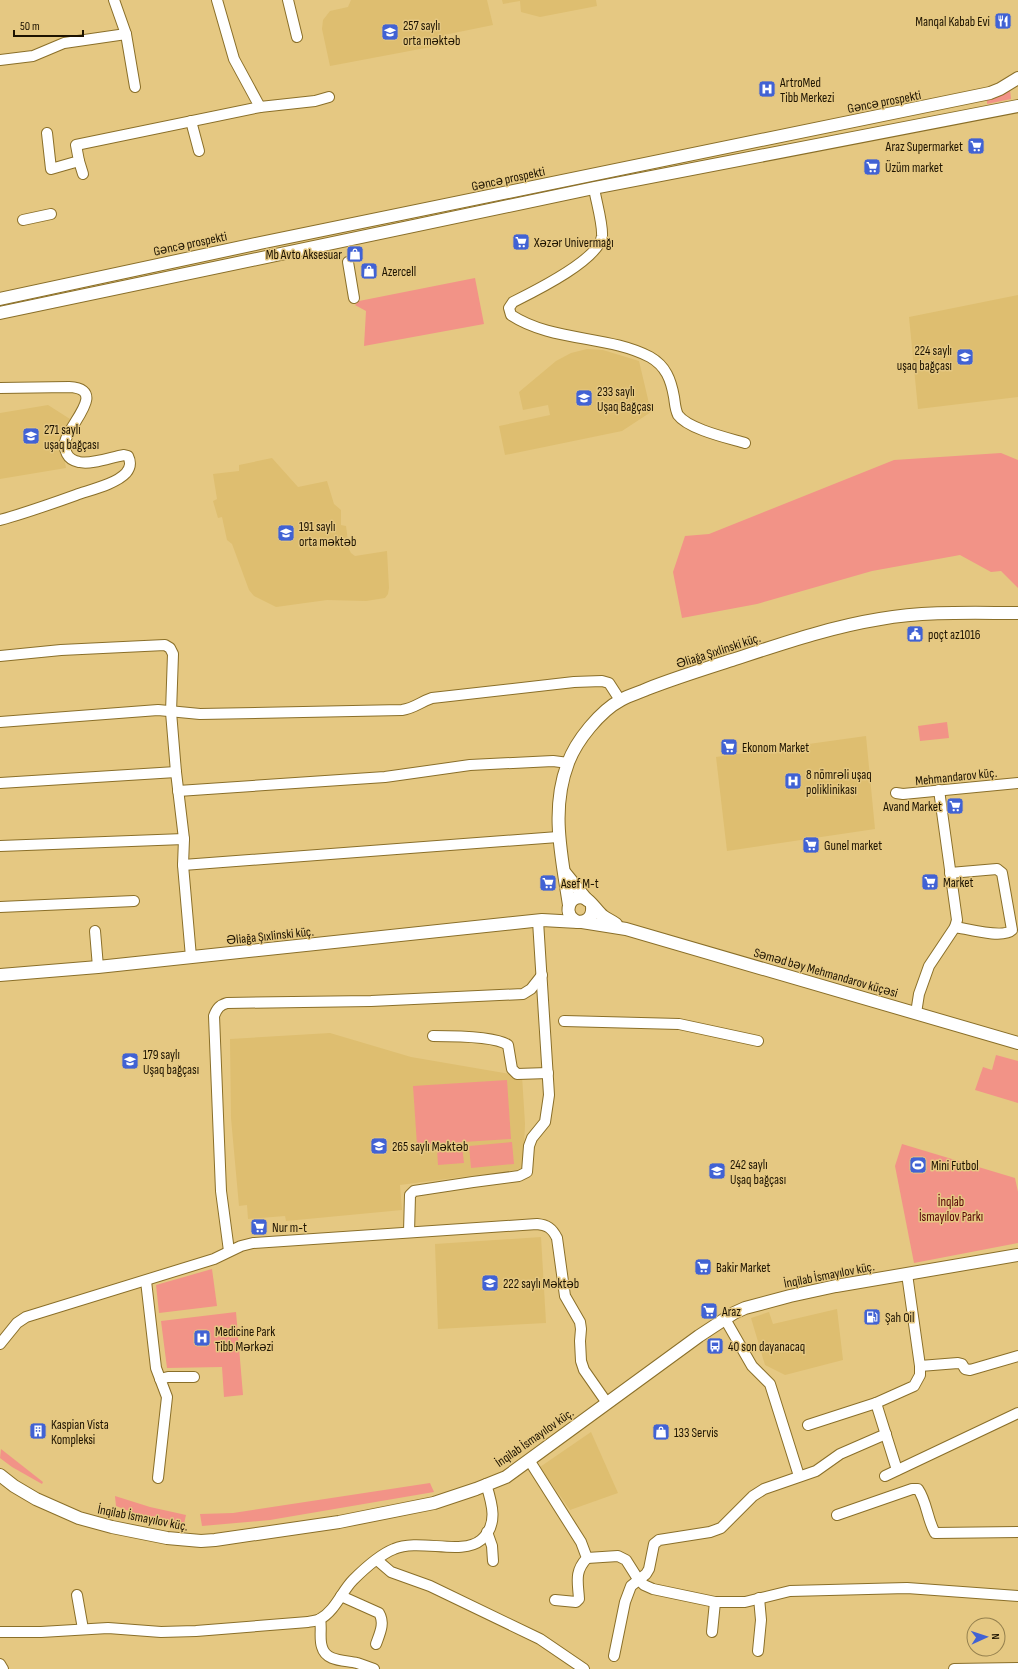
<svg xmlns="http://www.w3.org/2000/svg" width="1018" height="1669" viewBox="0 0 1018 1669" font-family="'Sofia Sans Condensed',sans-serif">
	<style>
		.built { fill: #debe70 }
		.green { fill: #f29387 }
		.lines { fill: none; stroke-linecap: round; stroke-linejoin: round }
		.minor-casing { stroke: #8a6f29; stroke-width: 12 }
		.major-casing { stroke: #8a6f29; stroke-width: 14 }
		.minor { stroke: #fff; stroke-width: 10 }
		.major { stroke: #fff; stroke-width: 12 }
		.labels { text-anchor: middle; stroke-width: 3; stroke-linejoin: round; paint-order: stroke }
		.poi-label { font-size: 13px; fill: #1d1300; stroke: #e5c882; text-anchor: start }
		.street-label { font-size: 13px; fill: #1d1300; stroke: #e5c882 }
		.park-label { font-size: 13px; fill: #540003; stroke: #e5c882 }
	</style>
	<rect width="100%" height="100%" fill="#e5c882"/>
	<!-- built -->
	<g class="built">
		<path d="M351,0H487L493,25L444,35V41L436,42V46L330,66L322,29L323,20L330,11L348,7Z"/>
		<path d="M502,0H596L597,6L540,17L521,12L520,1L503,4Z"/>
		<path d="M1018,295V397L918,409L909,317Z"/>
		<path d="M587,349L603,350L639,361L651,412L622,431L505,455L499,426L550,415L548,405L523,410L519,392L556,361L571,353Z"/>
		<path d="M48,405L70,419L64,431L61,442L66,468L0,479V413Z"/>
		<path d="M272,458L298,487L327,481L334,504L341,510V525L346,526L349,549L351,553L355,556L387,551L389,588L388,594L385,598L366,601L327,600L276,607L254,596L249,590L232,544L227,540L222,517L218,518L213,501L217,499L213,474L239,471V465Z"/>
		<path d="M866,736L875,829L727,851L716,757Z"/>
		<path d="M330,1033L411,1057L522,1076L525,1124L523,1169L400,1185L402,1210L286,1221L285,1216L248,1219L247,1205L239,1206L231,1118L230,1039Z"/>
		<path d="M541,1237L546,1323L438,1329L435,1244Z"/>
		<path d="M837,1309L843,1360L785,1375L765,1365L751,1318L769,1312L773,1324Z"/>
		<path d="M591,1432L618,1493L570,1510L540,1467Z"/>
	</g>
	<!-- green -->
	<g class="green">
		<path d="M1010,89L1011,99L987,104V100Z"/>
		<path d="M475,278L484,324L364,346L366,311L355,305L359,301Z"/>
		<path d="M1001,453L1018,460V588L1001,571L991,572L960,555L872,571L757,604L682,618L673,572L685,536L709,534L894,460Z"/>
		<path d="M947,722L949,738L920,741L918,726Z"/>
		<path d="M996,1055L1018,1061V1103L975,1090L983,1067L992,1070Z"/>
		<path d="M507,1080L511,1139L417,1145L413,1086Z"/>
		<path d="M512,1142L514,1164L471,1168L469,1146Z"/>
		<path d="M902,1144L1015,1178L1018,1192V1243L914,1263L895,1166Z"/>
		<path d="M462,1146L464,1163L438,1165L437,1148Z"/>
		<path d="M212,1269L217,1306L159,1313L156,1285Z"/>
		<path d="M236,1312L243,1395L224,1397L222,1367L167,1368L161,1321Z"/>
		<path d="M1,1449L43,1482L42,1484L12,1467L0,1458Z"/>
		<path d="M430,1483L434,1492L270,1520L202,1526L200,1514L233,1513Z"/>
		<path d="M115,1496L150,1507L186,1515L183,1528L154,1521L116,1506Z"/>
	</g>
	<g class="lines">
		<!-- minor casing -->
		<g class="minor-casing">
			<g id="minor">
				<path d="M114,0L126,34L135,87"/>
				<path d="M217,0L234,59L260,107"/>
				<path d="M288,0L297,37"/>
				<path d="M0,60L33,56L64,43L126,34"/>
				<path d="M191,121L199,151"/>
				<path d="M47,133L51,169L79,161L76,145L260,107L315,101L329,97"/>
				<path d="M79,161L83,174"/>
				<path d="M594,188C596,201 603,224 602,236C599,260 533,292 513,302L509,308L511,315C552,342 609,335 650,357C666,366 671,380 674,397C675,403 675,409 678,415C688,429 728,438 745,443"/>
				<path d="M23,220L51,214"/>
				<path d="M348,262L354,298"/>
				<path d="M0,388L69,387C109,389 68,425 65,442C64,446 65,450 67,454C69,458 74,461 79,462C91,465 112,457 124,455L128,456C131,462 131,467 126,473C116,484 90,490 76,495C51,504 26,513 0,520"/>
				<path d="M0,656L61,650L165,645L170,648L173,654L171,712L176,772L184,839L183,865L191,957"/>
				<path d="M0,722L158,710L200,714L402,710C415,708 420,702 432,698L574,682L602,681L609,683L620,700"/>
				<path d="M0,783L176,772"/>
				<path d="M178,791L385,777L470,765L553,761L568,763"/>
				<path d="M896,793L903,794L1018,783"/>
				<path d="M0,846L184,839"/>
				<path d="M183,865L558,837"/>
				<path d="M950,873L997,869L1002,873L1012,930C1003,939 968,929 955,927"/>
				<path d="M0,907L134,901"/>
				<path d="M95,931L98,967"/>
				<path d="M916,1013L919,994L929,966L955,927L957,920L939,790"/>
				<path d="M564,1021L679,1024L758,1041"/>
				<path d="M433,1036C450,1036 496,1036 508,1045L512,1069L517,1074L548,1073"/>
				<path d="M409,1232L410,1195L414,1191L473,1182L519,1176L527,1172L529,1146L532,1138L545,1122L549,1095L538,921"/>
				<path d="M229,1251L221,1191L214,1016C217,1008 220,1005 227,1003L371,1001L523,994L531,989L542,975"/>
				<path d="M146,1281L156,1368L167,1397L158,1478"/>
				<path d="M725,1319L752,1366L770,1384L799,1476"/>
				<path d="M0,1344L17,1323L26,1317L214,1259L241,1246L253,1243L537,1224C547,1225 552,1228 557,1238L565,1296L580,1322L581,1329L580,1341L581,1361L584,1370L607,1403"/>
				<path d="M920,1366L958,1363L962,1364L965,1369L970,1370L1018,1356"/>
				<path d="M160,1379L168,1377H194"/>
				<path d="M876,1403L897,1470"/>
				<path d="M808,1425L876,1403L914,1386L920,1375V1366L907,1274"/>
				<path d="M529,1460L581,1542L587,1558C574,1572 578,1582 579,1599L576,1602L555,1600"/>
				<path d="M885,1476L1018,1413"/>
				<path d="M837,1515L912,1489H918C927,1502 927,1519 935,1533L1018,1532"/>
				<path d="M487,1532L492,1546L493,1561"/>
				<path d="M587,1558L618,1556L626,1560L638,1579L644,1585L653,1589L715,1602H745L790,1591L907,1588L1018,1596"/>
				<path d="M377,1560L391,1572L430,1586L540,1639L584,1669"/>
				<path d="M77,1595L83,1629"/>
				<path d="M341,1596L379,1613C385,1623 380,1633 376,1644"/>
				<path d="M320,1619C322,1628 319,1639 322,1647C326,1662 345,1660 357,1663C363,1665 368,1667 374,1669"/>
				<path d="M0,1632H41L108,1628L161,1632L196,1631L308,1622C312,1621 317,1621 320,1619C335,1611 342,1591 353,1580C365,1568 379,1555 394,1549C419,1538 462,1556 481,1540C499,1525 492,1503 486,1484"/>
				<path d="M712,1632L715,1602"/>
				<path d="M758,1651L761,1620L759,1598"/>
				<path d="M614,1656L625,1602L631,1586L646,1574L649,1569L654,1544L659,1540L710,1532L721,1528L753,1496L764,1489L816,1471L840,1454L886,1434"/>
				<path d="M0,1664L3,1669"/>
				<path d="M954,1669L1018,1668"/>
			</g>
		</g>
		<!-- major casing -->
		<g class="major-casing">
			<g id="major">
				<path d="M0,299L260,243L990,93L1000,89L1018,78"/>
				<path d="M0,313L594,188L1018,106"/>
				<path d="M565,873L587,900"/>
				<path d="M569,905C562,858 550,810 568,763C576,741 600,711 621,700C629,695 639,693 647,689C675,678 704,669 732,660C781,644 830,627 880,619C926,611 972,613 1018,613"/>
				<path d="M592,906C593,916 588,922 578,922C561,915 569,893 585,898C591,901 597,911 603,916C607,919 612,921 616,924"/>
				<path d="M582,922L626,929L1018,1043"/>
				<path d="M0,975L98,967L542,920L578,922"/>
				<path d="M0,1475L14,1486L36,1499L79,1518L112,1527L167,1538L201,1541L215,1540L339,1522L434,1503L476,1489L506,1477L699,1336L734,1313L745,1308L790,1296L836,1286L1018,1255"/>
			</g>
		</g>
		<!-- minor -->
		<use href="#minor" class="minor"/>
		<!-- major -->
		<use href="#major" class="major"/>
	</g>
	<!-- icons -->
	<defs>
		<g id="restaurant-square" transform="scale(0.9)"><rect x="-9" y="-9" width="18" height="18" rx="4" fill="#4162d4" stroke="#e5c882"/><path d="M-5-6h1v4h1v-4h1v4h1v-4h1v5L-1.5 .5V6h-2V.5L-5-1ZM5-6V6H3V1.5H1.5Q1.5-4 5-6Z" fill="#fff"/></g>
		<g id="school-square" transform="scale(0.9)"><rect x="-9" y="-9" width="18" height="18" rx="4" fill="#4162d4" stroke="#e5c882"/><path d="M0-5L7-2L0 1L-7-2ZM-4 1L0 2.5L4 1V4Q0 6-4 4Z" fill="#fff"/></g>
		<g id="hospital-square" transform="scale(0.9)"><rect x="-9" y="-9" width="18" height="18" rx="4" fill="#4162d4" stroke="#e5c882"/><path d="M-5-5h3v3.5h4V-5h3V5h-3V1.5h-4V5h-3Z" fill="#fff"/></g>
		<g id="supermarket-square" transform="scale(0.9)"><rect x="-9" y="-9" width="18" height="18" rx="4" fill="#4162d4" stroke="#e5c882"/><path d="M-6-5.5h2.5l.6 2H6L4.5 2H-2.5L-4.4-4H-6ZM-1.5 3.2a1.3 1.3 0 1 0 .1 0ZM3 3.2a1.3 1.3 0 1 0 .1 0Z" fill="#fff"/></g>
		<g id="shop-square" transform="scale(0.9)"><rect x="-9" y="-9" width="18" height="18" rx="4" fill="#4162d4" stroke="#e5c882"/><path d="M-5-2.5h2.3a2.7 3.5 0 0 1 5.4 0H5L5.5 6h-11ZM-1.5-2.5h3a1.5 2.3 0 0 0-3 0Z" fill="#fff"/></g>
		<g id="civic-square" transform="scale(0.9)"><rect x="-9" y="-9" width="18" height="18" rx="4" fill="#4162d4" stroke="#e5c882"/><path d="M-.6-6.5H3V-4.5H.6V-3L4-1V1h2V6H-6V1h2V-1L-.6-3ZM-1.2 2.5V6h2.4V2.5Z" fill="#fff"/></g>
		<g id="stadium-square" transform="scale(0.9)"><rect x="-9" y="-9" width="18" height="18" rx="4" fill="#4162d4" stroke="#e5c882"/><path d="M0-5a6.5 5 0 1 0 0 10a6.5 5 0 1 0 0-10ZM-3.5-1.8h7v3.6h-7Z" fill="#fff"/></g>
		<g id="fuel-square" transform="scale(0.9)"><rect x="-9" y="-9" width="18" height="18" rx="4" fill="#4162d4" stroke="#e5c882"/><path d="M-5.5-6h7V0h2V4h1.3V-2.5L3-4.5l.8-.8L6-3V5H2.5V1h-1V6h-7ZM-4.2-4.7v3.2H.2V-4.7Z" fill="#fff"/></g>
		<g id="bus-square" transform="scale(0.9)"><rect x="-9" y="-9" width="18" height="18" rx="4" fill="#4162d4" stroke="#e5c882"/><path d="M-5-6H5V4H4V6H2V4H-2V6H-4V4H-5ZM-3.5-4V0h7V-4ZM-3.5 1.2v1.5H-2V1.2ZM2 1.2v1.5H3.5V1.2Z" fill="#fff"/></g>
		<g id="building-square" transform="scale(0.9)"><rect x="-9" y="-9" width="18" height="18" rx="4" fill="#4162d4" stroke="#e5c882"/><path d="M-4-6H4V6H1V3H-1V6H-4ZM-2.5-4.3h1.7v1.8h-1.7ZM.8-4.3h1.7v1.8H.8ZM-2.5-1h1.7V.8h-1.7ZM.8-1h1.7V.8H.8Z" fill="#fff"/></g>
	</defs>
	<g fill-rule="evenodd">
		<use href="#restaurant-square" x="1003" y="21"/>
		<use href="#school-square" x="390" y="32"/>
		<use href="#hospital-square" x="767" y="89"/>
		<use href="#supermarket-square" x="976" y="146"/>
		<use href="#supermarket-square" x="872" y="167"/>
		<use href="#supermarket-square" x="521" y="242"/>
		<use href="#shop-square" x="355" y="254"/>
		<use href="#shop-square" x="369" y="271"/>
		<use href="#school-square" x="965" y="357"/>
		<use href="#school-square" x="584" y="398"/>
		<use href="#school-square" x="31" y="436"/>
		<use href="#school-square" x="286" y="533"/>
		<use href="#civic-square" x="915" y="634"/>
		<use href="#supermarket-square" x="729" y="747"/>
		<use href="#hospital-square" x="793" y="781"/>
		<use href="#supermarket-square" x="955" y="806"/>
		<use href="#supermarket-square" x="811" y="845"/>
		<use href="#supermarket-square" x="930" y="882"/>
		<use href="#supermarket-square" x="548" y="883"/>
		<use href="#school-square" x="130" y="1061"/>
		<use href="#school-square" x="379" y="1146"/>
		<use href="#stadium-square" x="918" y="1165"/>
		<use href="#school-square" x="717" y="1171"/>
		<use href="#supermarket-square" x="259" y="1227"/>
		<use href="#supermarket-square" x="703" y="1267"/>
		<use href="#school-square" x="490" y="1283"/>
		<use href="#supermarket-square" x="709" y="1311"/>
		<use href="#fuel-square" x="872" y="1317"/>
		<use href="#hospital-square" x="202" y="1338"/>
		<use href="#bus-square" x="715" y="1346"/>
		<use href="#building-square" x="38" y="1431"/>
		<use href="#shop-square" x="661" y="1432"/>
	</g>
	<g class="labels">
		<!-- poi labels -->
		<g class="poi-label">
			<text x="990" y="26" text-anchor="end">Manqal Kabab Evi</text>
			<text x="403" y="30">257 saylı<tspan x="403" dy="15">orta məktəb</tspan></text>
			<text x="780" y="87">ArtroMed<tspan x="780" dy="15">Tibb Merkezi</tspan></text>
			<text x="963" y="151" text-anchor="end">Araz Supermarket</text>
			<text x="885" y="172">Üzüm market</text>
			<text x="534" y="247">Xəzər Univermağı</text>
			<text x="342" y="259" text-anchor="end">Mb Avto Aksesuar</text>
			<text x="382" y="276">Azercell</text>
			<text x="952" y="355" text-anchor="end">224 saylı<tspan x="952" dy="15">uşaq bağçası</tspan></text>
			<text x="597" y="396">233 saylı<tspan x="597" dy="15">Uşaq Bağçası</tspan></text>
			<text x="44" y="434">271 saylı<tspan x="44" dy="15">uşaq bağçası</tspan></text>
			<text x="299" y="531">191 saylı<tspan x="299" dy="15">orta məktəb</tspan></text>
			<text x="928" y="639">poçt az1016</text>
			<text x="742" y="752">Ekonom Market</text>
			<text x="806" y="779">8 nömrəli uşaq<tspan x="806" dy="15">poliklinikası</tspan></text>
			<text x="942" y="811" text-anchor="end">Avand Market</text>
			<text x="824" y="850">Gunel market</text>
			<text x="943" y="887">Market</text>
			<text x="561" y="888">Asef M-t</text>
			<text x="143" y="1059">179 saylı<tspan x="143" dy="15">Uşaq bağçası</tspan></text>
			<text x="392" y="1151">265 saylı Məktəb</text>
			<text x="730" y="1169">242 saylı<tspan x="730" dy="15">Uşaq bağçası</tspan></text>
			<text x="931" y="1170">Mini Futbol</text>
			<text x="272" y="1232">Nur m-t</text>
			<text x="716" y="1272">Bakir Market</text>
			<text x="503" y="1288">222 saylı Məktəb</text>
			<text x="722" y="1316">Araz</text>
			<text x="885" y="1322">Şah Oil</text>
			<text x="215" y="1336">Medicine Park<tspan x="215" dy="15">Tibb Mərkəzi</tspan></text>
			<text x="728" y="1351">40 son dayanacaq</text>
			<text x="51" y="1429">Kaspian Vista<tspan x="51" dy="15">Kompleksi</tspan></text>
			<text x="674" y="1437">133 Servis</text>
		</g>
		<!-- street labels -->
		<g class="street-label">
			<text transform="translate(884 101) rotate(-11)" y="5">Gəncə prospekti</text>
			<text transform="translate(508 178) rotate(-12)" y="5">Gəncə prospekti</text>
			<text transform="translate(190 243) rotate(-12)" y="5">Gəncə prospekti</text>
			<text transform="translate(718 650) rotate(-18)" y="5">Əliağa Şıxlinski küç.</text>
			<text transform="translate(956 776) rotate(-6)" y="5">Mehmandarov küç.</text>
			<text transform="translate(270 935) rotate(-6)" y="5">Əliağa Şıxlinski küç.</text>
			<text transform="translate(826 972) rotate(16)" y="5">Səməd bəy Mehmandarov küçəsi</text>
			<text transform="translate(829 1274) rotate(-11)" y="5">İnqilab İsmayılov küç.</text>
			<text transform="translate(534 1437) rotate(-35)" y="5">İnqilab İsmayılov küç.</text>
			<text transform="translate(143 1517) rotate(11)" y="5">İnqilab İsmayılov küç.</text>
		</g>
		<!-- park labels -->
		<g class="park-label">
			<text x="951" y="1206">İnqlab<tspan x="951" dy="15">İsmayılov Parkı</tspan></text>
		</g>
	</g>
	<!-- north arrow -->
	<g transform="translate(986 1637) rotate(87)"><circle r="19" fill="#e5c882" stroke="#95804e"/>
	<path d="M0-3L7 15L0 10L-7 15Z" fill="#4162d4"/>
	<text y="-6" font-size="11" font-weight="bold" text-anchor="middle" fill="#1d1300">N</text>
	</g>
	<!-- scale -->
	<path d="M14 30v6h69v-6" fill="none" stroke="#1d1300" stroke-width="2"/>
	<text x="20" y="30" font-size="12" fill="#1d1300" stroke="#e5c882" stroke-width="3" paint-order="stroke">50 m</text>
</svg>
